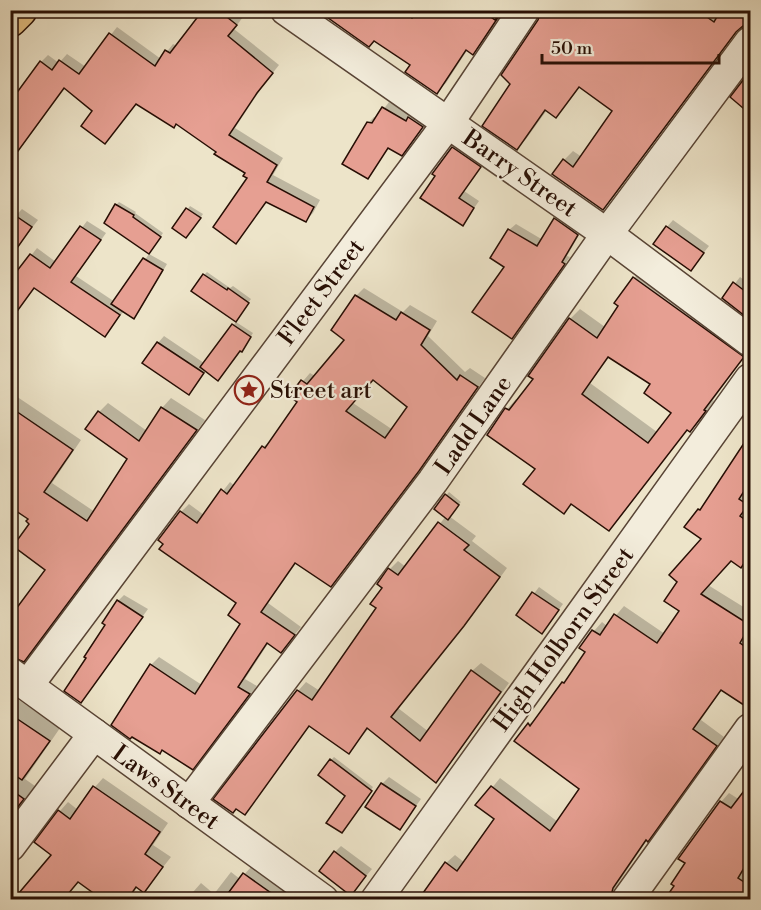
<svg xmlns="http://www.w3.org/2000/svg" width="761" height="910" viewBox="0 0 761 910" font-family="'Libre Bodoni',serif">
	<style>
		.shadow { fill: #0003; fill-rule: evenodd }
		.building { fill: #e69f92; stroke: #270e04; stroke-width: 1.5; fill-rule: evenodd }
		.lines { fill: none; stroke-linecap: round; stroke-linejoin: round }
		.minor-casing { stroke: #584435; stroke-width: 33 }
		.major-casing { stroke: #270e04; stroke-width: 36 }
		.minor { stroke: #f3eddc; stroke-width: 30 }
		.major { stroke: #e6c284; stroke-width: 33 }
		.labels { text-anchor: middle; stroke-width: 4.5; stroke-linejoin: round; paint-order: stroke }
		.street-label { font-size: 24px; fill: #270e04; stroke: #f3eddc }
		.poi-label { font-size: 24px; fill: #270e04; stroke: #f3eddc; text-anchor: start }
	</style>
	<rect width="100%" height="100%" fill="#ede4c9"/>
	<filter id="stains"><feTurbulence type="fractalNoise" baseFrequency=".00333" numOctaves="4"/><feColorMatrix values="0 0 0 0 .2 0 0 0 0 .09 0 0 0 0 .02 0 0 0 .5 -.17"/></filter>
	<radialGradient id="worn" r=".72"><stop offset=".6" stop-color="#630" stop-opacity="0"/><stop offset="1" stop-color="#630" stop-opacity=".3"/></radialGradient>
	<!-- shadow -->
	<g class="shadow">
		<path d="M205,10H234L243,17L234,29L279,65L264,84L235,128L283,158L273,175L320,200L313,213L306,220L267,201L236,242L249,178L247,172L177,122L136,103L105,142L94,111L66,87L10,162V112L41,62L48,55L59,63L67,54L86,67L117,27L161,59L173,44L177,46Z"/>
		<path d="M319,10H504L482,44L473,53L468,49L446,83L436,92L412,64L375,40Z"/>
		<path d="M542,10H750V24L741,26L612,199L603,208L564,160L573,151L582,157L614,111L580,87L556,116L547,110L526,139L517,148L512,84Z"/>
		<path d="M750,73V112L732,97Z"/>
		<path d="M389,102L412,116L428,121L407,149L389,147L368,178V123L374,117L377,118Z"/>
		<path d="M459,142L486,160L464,191L479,201L463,224L422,197L453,148Z"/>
		<path d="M119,202L136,212L135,213L163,233L152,249L116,205Z"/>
		<path d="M190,206L203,214L189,234L174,227Z"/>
		<path d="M22,209L38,220L17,247L10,222Z"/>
		<path d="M561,213L583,228L567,256L570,257L512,337L506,266L492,258L509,230L516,224L543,240L555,219Z"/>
		<path d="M673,220L709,246L691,269L667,227Z"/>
		<path d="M87,221L106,233L76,276L115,302L149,254L167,264L139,312L134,318L124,311L105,335L35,287L16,310L10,283L37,248L56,262Z"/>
		<path d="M750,230V243L744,239Z"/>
		<path d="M643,269L750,349L713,400L714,401L700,421L690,430L688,429L618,520L608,529L573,503L564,513L537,468L507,409L516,399L518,401L535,379L530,376L570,319L580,309L605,327L620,305L634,278ZM610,356L652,384L673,412L657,432L590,383Z"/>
		<path d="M207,272L230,288L233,286L251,299L238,317L204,275Z"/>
		<path d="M740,277L750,284V318L724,298Z"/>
		<path d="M364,288L403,312L410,305L437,321L428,336L465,372L470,368L485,378L429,457L331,585L297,562L268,603L301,627L281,651L269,642L245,679L257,686L200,760L113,725L151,665L159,657L202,685L242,623L238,603L181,512L189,504L204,515L230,482L235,486L263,447L272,440L299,402L291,395L310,373L315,376L346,340L356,296ZM373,378L409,406L393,430L353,403Z"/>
		<path d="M236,322L253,333L244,347L207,370L189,393L158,343L164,336L204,363Z"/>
		<path d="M13,394L81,440L52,483L95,512L129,459L99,412L108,403L147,431L162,408L171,398L205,420L33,651L24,660L10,655V602L19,608L47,569L30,518L10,505V396Z"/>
		<path d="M750,437V555L741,566L732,559L708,585L750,611V629L748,634L750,636V707L722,689L701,720L724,737L656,831L647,840L609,897L420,900L446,863L455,855L465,863L496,819L478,805L500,778L558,822L581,789L529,724L539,717L587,652L582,648L594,631L602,622L607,626L624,606L665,634L681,611L679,581L703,539L686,527L708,501Z"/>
		<path d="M449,492L461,502L449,516L476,536L472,541L507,568L472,616L398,708L429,732L472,671L481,663L509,683L444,772L436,781L369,728L349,752L310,725L253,804L244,813L298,691L306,682L320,691L378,608L390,569L398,561L406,567L446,516L436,508Z"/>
		<path d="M539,587L563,604L542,632L518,615Z"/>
		<path d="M124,595L148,609L81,702L108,624L118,601Z"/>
		<path d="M10,694L60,728L25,779L35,786L10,818Z"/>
		<path d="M334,757L373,787L344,828L347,795L331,760Z"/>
		<path d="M389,777L421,799L400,828L382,784Z"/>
		<path d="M103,778L168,823L153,845L171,857L144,891L138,886L128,900H106L53,855L60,811L68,802L78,810L95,787Z"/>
		<path d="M750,786V862L746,869L750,872V900H666L676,886L721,802L729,793L740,800Z"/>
		<path d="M341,846L372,869L351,894L335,852Z"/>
		<path d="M252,866L298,900H186L201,883L214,894L231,872L240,879Z"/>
	</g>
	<!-- building -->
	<g class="building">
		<path d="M203,10H218L237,25L228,36L273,73L257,93L229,135L277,165L267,182L314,207L306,222L266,202L236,244L213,227L247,178L243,176L245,173L214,154L216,152L176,124L174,128L136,104L105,144L81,126L92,111L64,88L10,162V102L40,61L52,70L59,60L79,74L109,33L155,66L165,50L170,53Z"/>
		<path d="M317,10H401L412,18L418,10H481L495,20L503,10L473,55L466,50L437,94L405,72L410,65L374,41L369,47Z"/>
		<path d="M541,10H697L714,22L721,10H750V25L743,26L736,32L603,210L552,174L563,159L573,167L612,111L579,87L556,118L545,110L517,150L482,126L510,84L501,75L538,20Z"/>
		<path d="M747,75L750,79V114L730,97Z"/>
		<path d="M382,107L406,121L408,117L423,127L402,156L388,148L368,179L342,164L367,122L372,123Z"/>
		<path d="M452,147L481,167L459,198L474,208L463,226L420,198L435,176L432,174Z"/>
		<path d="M115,204L134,215L133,217L161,237L149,254L104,223Z"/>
		<path d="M186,208L201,218L186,238L172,228Z"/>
		<path d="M10,212L32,227L10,258Z"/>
		<path d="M554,218L578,235L562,262L565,264L512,339L472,312L504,267L490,258L508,229L537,246Z"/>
		<path d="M80,226L101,240L71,282L120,315L105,337L34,288L10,321V280L30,254L50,268Z"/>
		<path d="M666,226L704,253L691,271L653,244Z"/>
		<path d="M143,258L163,270L134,319L111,304Z"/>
		<path d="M203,274L227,290L228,288L249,303L236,322L191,291Z"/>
		<path d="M633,277L744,357L704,410L706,411L690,432L687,430L609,531L571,504L564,514L523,484L535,469L487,435L505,408L509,410L533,379L528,376L569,318L597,338L618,306L614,303ZM608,357L650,384L644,393L671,413L648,443L582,394Z"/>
		<path d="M733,282L750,295V320L722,298Z"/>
		<path d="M355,295L396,320L401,312L430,330L421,345L457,380L460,375L478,387L419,471L331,587L295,563L261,612L295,635L281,653L267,643L238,687L250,694L193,770L162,750L160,754L132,737L130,739L111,725L150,664L195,694L240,624L228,615L236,603L159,549L163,544L158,540L180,511L197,523L221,489L227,494L262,446L265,448L297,402L289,396L301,380L307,384L344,340L331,330ZM373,380L407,407L385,438L346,411Z"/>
		<path d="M232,324L251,337L242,352L240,351L218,381L200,367Z"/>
		<path d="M157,342L204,373L189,395L142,363Z"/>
		<path d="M10,407L73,450L44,492L87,521L127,459L85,429L98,411L139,441L161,407L197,430L24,662L10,656V617L45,570L13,546L29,524L26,521L28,519L10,507Z"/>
		<path d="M750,434V482L739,499L748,505L740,516L750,523V554L741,568L731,561L701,594L750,625L740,643L750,650V709L721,690L693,729L717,746L648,842L646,840L613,888L610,900H418L445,862L457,871L494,819L475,805L491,786L550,831L579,789L514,741L528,723L530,726L562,682L564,683L585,652L579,648L592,630L600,635L614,614L657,643L679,611L664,601L677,582L669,575L701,539L684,527L698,509L700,510Z"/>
		<path d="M445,494L459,505L448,520L434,509Z"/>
		<path d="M438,522L469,545L464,550L500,577L464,626L391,717L420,741L471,670L501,692L436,783L367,728L349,754L309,726L245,815L236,809L233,813L213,799L297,690L312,700L376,608L370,604L382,588L377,584L388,568L398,575Z"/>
		<path d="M532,592L559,610L542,634L516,615Z"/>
		<path d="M117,600L143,617L81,703L64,691L86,658L84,657L105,625L102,623Z"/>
		<path d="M10,714L50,741L22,780L10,772Z"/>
		<path d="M330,759L372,791L342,833L326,823L345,796L318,775Z"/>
		<path d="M381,783L416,806L400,830L365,807Z"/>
		<path d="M750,783V858L738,878L750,886V900H664L674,886L671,884L685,863L678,859L720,801L731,808Z"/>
		<path d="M93,786L160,832L145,854L163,867L144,893L136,887L127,900H103L78,882L63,900H13L51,855L34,842L58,810L70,819Z"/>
		<path d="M10,789L24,799L10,817Z"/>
		<path d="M334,851L366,876L351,896L319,871Z"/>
		<path d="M243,873L281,900H223Z"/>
	</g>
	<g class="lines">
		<!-- minor casing -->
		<g class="minor-casing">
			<g id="minor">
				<path d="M286,10L607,234L750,341"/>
				<path d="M10,673L323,900"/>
				<path d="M28,685L448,123L524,10"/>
				<path d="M189,803L433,481L607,234L750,42"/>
				<path d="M10,846L94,734"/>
				<path d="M376,900L750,379"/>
				<path d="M627,900L750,729"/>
			</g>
		</g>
		<!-- major casing -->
		<g class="major-casing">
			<path id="major" d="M10,20L20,10"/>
		</g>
		<!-- minor -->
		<use href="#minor" class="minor"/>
		<!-- major -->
		<use href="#major" class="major"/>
	</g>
	<!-- icons -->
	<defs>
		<g id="sight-ring" transform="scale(1.5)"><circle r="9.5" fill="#f3eddc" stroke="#8f2418" stroke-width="1.5"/><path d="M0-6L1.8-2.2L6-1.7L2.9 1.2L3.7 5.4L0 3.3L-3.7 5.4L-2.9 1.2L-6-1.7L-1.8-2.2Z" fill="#8f2418"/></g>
	</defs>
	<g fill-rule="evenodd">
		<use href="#sight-ring" x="249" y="390"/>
	</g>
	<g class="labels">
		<!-- street labels -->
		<g class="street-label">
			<text transform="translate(520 173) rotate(35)" y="8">Barry Street</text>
			<text transform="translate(321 292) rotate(-53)" y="8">Fleet Street</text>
			<text transform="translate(473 425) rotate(-55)" y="8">Ladd Lane</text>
			<text transform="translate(563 639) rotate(-54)" y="8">High Holborn Street</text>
			<text transform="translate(166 787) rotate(36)" y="8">Laws Street</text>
		</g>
		<!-- poi labels -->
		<g class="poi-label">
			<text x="270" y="398">Street art</text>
		</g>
	</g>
	<!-- margin -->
	<rect width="761" height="910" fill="none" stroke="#ede4c9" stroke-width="36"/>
	<rect x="12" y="12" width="737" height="886" fill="none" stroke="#270e04" stroke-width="3"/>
	<rect x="18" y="18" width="725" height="874" fill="none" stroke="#270e04" stroke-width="1.5"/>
	<!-- scale -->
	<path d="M542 54v9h177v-9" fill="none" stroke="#270e04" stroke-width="3"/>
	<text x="551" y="54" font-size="18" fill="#270e04" stroke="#f3eddc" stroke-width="4.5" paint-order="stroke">50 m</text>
	<rect width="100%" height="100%" filter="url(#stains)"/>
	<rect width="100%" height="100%" fill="url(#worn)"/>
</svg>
